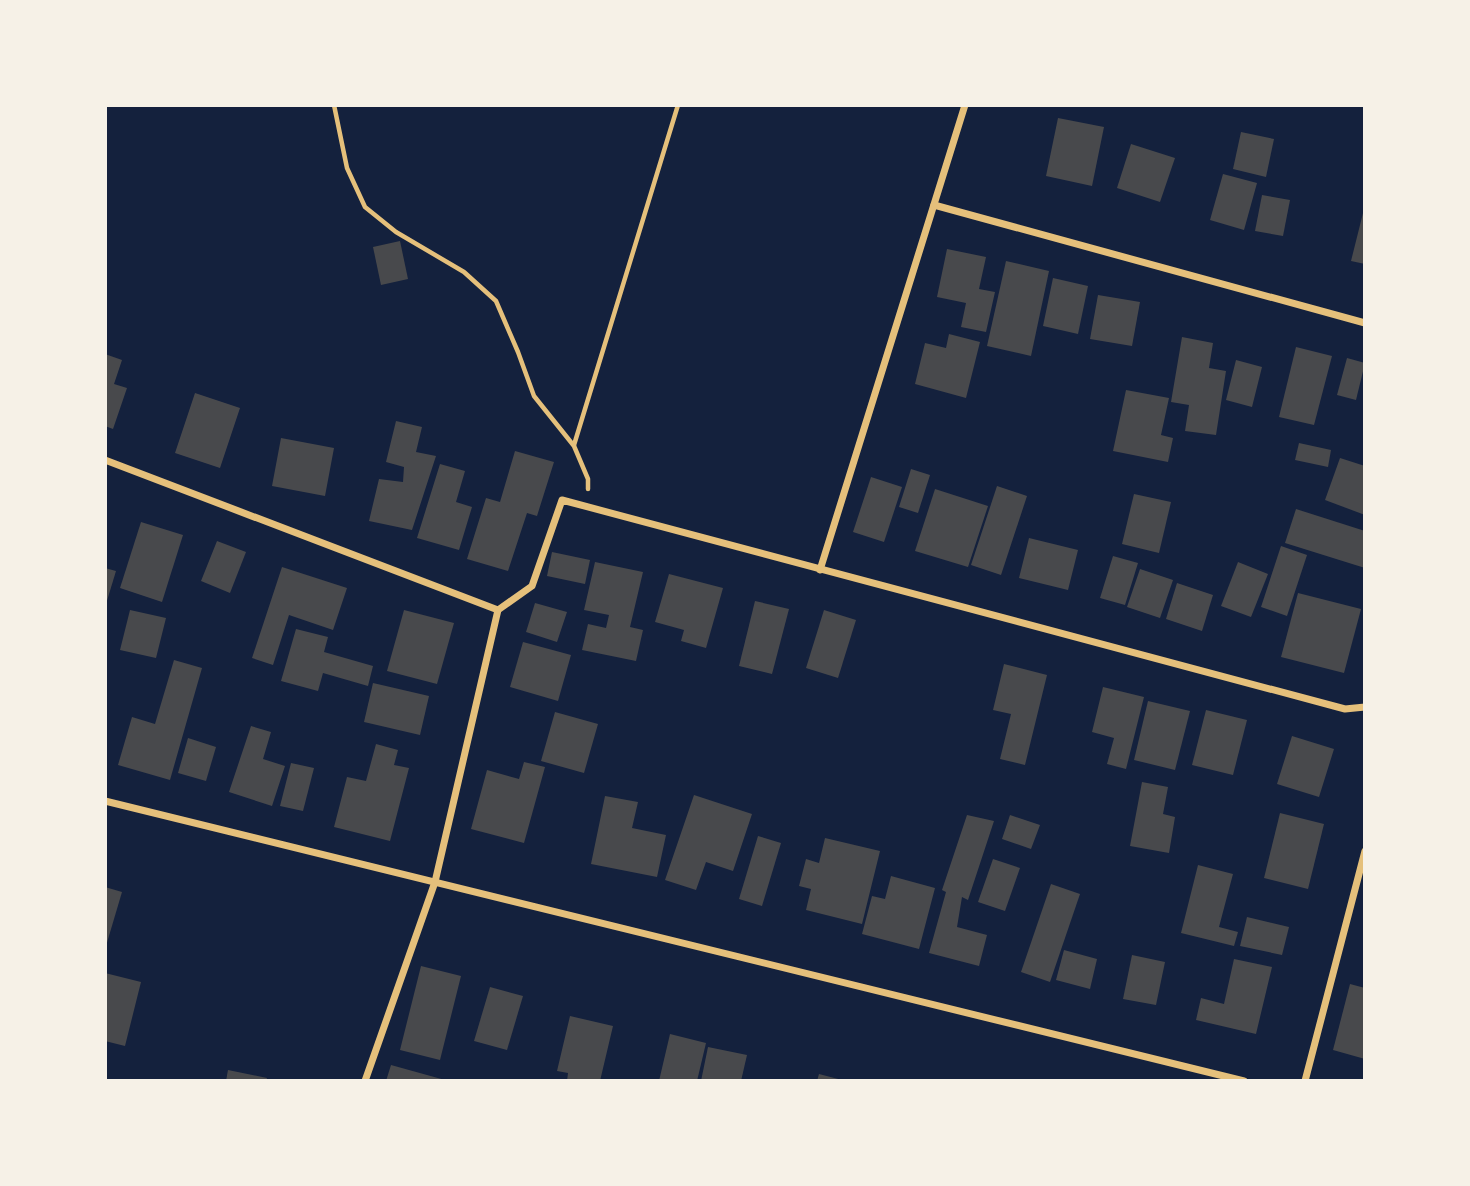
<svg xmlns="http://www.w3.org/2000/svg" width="1470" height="1186" viewBox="0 0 1470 1186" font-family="Barlow,sans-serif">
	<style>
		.building { fill: #48494c }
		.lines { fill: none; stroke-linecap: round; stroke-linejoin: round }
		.path { stroke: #e5c07b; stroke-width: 4.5 }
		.minor { stroke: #e5c07b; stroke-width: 7 }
	</style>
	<rect width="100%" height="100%" fill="#14213d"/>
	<!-- building -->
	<g class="building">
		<path d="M1058,118L1104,127L1092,186L1046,176Z"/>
		<path d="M1241,132L1274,139L1266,177L1233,169Z"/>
		<path d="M1131,144L1175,158L1160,202L1117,188Z"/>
		<path d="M1223,174L1257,183L1244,230L1210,220Z"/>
		<path d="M1262,195L1290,200L1283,236L1255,231Z"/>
		<path d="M1364,209H1365V264L1351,261Z"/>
		<path d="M400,241L408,279L381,285L373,247Z"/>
		<path d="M947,249L986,257L979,289L995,292L986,332L961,327L966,303L937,297Z"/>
		<path d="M1006,261L1049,271L1031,356L987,346Z"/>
		<path d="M1053,278L1088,286L1078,334L1043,326Z"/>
		<path d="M1098,295L1140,302L1132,346L1090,339Z"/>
		<path d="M949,334L980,342L966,398L915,384L925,343L946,348Z"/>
		<path d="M1182,337L1213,343L1209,368L1226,371L1216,435L1185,431L1189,405L1171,402Z"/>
		<path d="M1296,347L1332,356L1314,425L1279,417Z"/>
		<path d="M105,354L122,360L114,384L127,388L113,429L105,426Z"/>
		<path d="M1347,358L1365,363L1356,400L1337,395Z"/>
		<path d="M1236,360L1262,367L1252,407L1226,400Z"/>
		<path d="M1126,390L1169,398L1161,435L1173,438L1168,462L1113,451Z"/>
		<path d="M195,393L240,408L220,468L175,453Z"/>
		<path d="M396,421L422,427L416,452L436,456L412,530L369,521L379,479L403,482L404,467L386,462Z"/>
		<path d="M281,438L334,448L325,496L272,486Z"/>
		<path d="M1299,443L1331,450L1328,467L1295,460Z"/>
		<path d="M515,451L554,462L537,516L527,513L508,571L467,559L486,498L500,502Z"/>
		<path d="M1340,458L1365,466V515L1325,500Z"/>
		<path d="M440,464L465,471L456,502L472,507L459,550L417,538Z"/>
		<path d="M911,469L930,475L918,513L899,507Z"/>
		<path d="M871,477L902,487L884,542L853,532Z"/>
		<path d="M997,486L1027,496L1001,575L971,565Z"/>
		<path d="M935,489L988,506L968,567L915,551Z"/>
		<path d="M1134,494L1171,502L1159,553L1122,544Z"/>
		<path d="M1296,509L1365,531V568L1285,543Z"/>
		<path d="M141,522L183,535L162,602L120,588Z"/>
		<path d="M1029,538L1078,550L1068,590L1019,578Z"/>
		<path d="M217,541L246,552L230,593L201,581Z"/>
		<path d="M1281,546L1307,555L1287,616L1261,607Z"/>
		<path d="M552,552L590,560L585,584L547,576Z"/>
		<path d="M1113,556L1138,563L1125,605L1100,598Z"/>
		<path d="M595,562L643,572L630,627L643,630L636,661L582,650L588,624L606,628L609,615L584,610Z"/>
		<path d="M1238,562L1268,574L1251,617L1221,606Z"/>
		<path d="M282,567L347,588L333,630L289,615L273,665L252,658Z"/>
		<path d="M105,568L116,571L106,604L105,603Z"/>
		<path d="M1140,569L1173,580L1160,618L1127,607Z"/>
		<path d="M669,574L723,588L706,648L681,641L684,630L655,622Z"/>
		<path d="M1177,583L1213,595L1202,631L1166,619Z"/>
		<path d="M1298,593L1361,609L1344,673L1281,657Z"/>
		<path d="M755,601L789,609L772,674L739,666Z"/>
		<path d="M535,603L567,612L557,642L526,632Z"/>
		<path d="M130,610L166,618L156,658L120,650Z"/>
		<path d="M404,610L454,623L437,684L387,671Z"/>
		<path d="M824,610L856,620L838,678L806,668Z"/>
		<path d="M296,629L328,637L324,652L373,666L368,686L323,673L318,691L281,681Z"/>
		<path d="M523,642L571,655L558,701L510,687Z"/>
		<path d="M174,660L202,668L170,780L118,765L132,717L155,724Z"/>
		<path d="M1004,664L1047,675L1025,765L1000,759L1011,714L993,710Z"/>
		<path d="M373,683L429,696L420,735L364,722Z"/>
		<path d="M1103,687L1144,697L1126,769L1107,764L1114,738L1092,732Z"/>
		<path d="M1148,701L1190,711L1175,770L1134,760Z"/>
		<path d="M1206,710L1247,720L1233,775L1192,765Z"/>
		<path d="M555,712L598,724L584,773L541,761Z"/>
		<path d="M251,726L271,732L263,759L285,766L272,806L229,792Z"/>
		<path d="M1292,736L1334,749L1319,797L1277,784Z"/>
		<path d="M188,738L216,747L206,781L178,773Z"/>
		<path d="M376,744L398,750L394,765L409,768L390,841L334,827L347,777L366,781Z"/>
		<path d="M524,762L545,767L524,843L471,829L487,770L519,779Z"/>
		<path d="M291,763L314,768L303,811L280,806Z"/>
		<path d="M1142,782L1168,787L1163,814L1175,817L1169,853L1130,846Z"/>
		<path d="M694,795L752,814L733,871L706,862L696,890L665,880Z"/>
		<path d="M605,796L638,802L632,828L666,835L657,877L591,864Z"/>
		<path d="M1280,813L1324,824L1308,889L1264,878Z"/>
		<path d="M967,815L994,821L968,900L962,897L957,927L987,935L979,966L929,953L946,892L942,890Z"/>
		<path d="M1010,815L1040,825L1031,849L1002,839Z"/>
		<path d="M758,836L781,843L762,906L739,899Z"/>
		<path d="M825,838L880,851L862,924L806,910L811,889L799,886L806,859L819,863Z"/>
		<path d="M993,859L1020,868L1005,911L978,902Z"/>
		<path d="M1198,865L1233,874L1219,927L1238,932L1234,946L1181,933Z"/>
		<path d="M891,876L935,888L919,949L862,934L872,896L885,899Z"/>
		<path d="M1051,884L1080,894L1050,982L1021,972Z"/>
		<path d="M105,887L122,892L106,946H105Z"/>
		<path d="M1247,917L1289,927L1282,955L1240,946Z"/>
		<path d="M1064,950L1097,959L1090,989L1056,980Z"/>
		<path d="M1132,955L1165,962L1156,1005L1123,999Z"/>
		<path d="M1234,959L1272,967L1256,1034L1196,1020L1201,998L1224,1004Z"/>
		<path d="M421,966L461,976L440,1060L400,1050Z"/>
		<path d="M105,973L141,982L125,1046L105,1041Z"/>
		<path d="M1350,984L1365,988V1059L1333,1050Z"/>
		<path d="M490,987L523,996L507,1050L474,1041Z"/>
		<path d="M570,1016L613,1026L600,1081H567L568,1073L557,1071Z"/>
		<path d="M670,1034L706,1043L697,1081H659Z"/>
		<path d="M708,1047L747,1055L741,1081H701Z"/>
		<path d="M391,1065L445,1080L444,1081H386Z"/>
		<path d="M228,1070L267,1078L266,1081H226Z"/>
		<path d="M819,1074L842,1080V1081H817Z"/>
	</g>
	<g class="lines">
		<!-- path -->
		<g class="path">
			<path d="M334,105L347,168L365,207L396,232L464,272L496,301L518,352L534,396L574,446L588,479V489"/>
			<path d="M574,445L678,105"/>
		</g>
		<!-- minor -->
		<g class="minor">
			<path d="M934,205L1365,323"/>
			<path d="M105,460L498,610"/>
			<path d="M820,570L965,105"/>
			<path d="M105,801L1244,1081"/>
			<path d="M365,1081L435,882L498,610L532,586L562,500L1345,709L1365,707"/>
			<path d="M1305,1081L1365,851"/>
		</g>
	</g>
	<!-- border -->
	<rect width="1470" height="1186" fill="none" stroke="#f6f1e7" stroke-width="214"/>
</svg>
